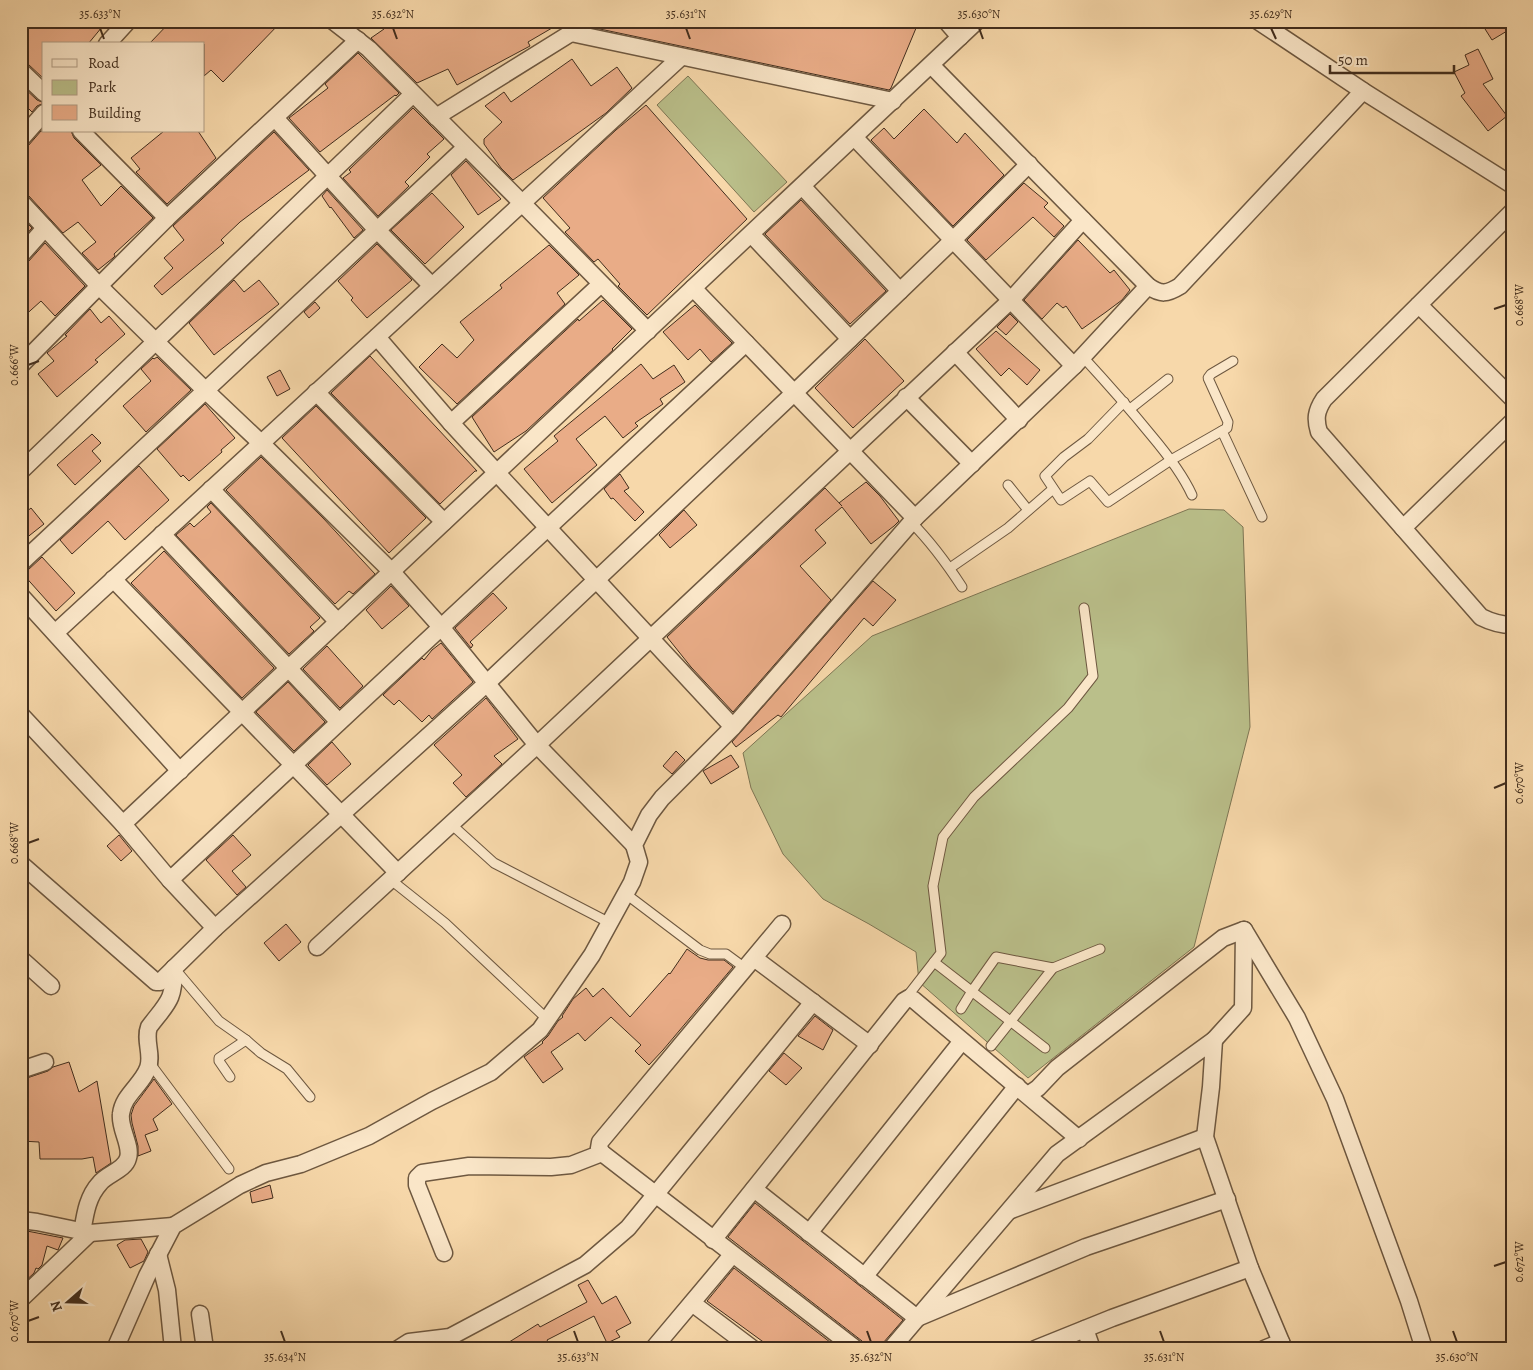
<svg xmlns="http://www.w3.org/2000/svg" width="1533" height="1370" viewBox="0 0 1533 1370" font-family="Alegreya,serif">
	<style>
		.green { fill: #babf8a; stroke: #7e7654 }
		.building { fill: #e9ac87; stroke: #412d1d }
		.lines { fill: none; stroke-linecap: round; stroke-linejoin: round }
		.lane-casing { stroke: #6e5840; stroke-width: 11 }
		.street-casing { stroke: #6e5840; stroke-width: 19 }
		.lane { stroke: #fae6c8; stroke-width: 9 }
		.street { stroke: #fae6c8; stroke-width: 16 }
		.ticks { fill: none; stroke: #412d1d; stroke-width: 2 }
		.neatline { fill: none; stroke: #412d1d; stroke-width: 2 }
		.ticks-label { font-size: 12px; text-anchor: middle; fill: #412d1d }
	</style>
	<rect width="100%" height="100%" fill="#f7d8aa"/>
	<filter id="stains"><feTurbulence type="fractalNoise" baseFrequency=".004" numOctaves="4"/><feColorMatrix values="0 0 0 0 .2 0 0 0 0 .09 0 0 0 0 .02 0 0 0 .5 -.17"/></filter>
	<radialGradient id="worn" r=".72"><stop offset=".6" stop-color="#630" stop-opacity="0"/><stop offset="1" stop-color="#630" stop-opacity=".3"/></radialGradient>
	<!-- green -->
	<g class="green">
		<path d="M688,76L787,182L754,212L657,105Z"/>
		<path d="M1189,509L1224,510L1243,527L1250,727L1194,947L1028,1078L919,982L916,952L869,924L823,899L783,854L751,788L743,753L872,636Z"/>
	</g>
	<!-- building -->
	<g class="building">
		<path d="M21,21H107L88,44H44V79L28,64L21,61Z"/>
		<path d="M171,21H282L223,82L211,70L204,76V44H149Z"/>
		<path d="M392,21H564L528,42L530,46L457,85L448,69L417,83L371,38L384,29L383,26Z"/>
		<path d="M598,21H919L891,88L889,90L595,28Z"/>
		<path d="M1480,21H1512V28L1492,40Z"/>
		<path d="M1478,49L1493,79L1483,84L1507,116L1488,131L1461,96L1465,93L1454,72L1469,65L1465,55Z"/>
		<path d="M358,53L399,93L396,96L395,95L320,152L289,118L328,88L325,84Z"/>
		<path d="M572,59L591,86L617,67L632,88L606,113L513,180L501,168L484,144V139L502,122L485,106L504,92L511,102Z"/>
		<path d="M21,85L37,100L44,103L37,106L32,112L21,101Z"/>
		<path d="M646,105L747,219L647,315L618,286L620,284L598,259L594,262L565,232L570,228L543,198L616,130Z"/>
		<path d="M413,108L444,139L427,154L430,157L405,182L409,186L378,216L343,178L351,172L349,170Z"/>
		<path d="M924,109L957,143L965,133L1004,175L953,226L871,140L884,128L894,139Z"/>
		<path d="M41,131H71L74,138L101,165L82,180L101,206L121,186L153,218L114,254L115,256L113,258L98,270L82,253L96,242L78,222L63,233L28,195L21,192V149L28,146Z"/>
		<path d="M164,131H198L216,158L167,204L136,172L140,169L131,158Z"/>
		<path d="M274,132L309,170L240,222L221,240L224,243L162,295L154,286L173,268L164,258L184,240L173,226Z"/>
		<path d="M466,161L501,199L478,215L451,175Z"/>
		<path d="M1024,183L1048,203L1044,207L1064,226L1054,237L1033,217L986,260L967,240Z"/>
		<path d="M327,190L363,230L354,238L331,207L330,208L322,196Z"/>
		<path d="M432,193L464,227L425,264L391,230Z"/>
		<path d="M801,200L886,291L850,324L765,234Z"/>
		<path d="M21,217L32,228L21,240Z"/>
		<path d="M1078,240L1110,273L1114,270L1130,290L1122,300L1106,312L1082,329L1066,306L1063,308L1057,303L1042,319L1024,300Z"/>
		<path d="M45,243L85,286L55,316L41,301L21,319V265L28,262Z"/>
		<path d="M377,244L412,280L367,318L351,300L353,298L338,281Z"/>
		<path d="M549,245L579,275L557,293L565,304L457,404L419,367L442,344L457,358L474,340L460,322L502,288L500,285Z"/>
		<path d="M234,280L244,292L259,280L279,304L214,355L189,323Z"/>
		<path d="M603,300L632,329L612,349L613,350L526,431L494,452L472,417L578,319L579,321Z"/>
		<path d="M315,302L320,308L309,318L304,312Z"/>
		<path d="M695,305L732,343L711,362L700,349L688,360L663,332Z"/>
		<path d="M90,309L101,323L109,316L125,334L95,360L98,362L57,397L38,374L54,361L47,353L67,336L65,335Z"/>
		<path d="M1010,314L1018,322L1006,335L997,327Z"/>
		<path d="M996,331L1040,370L1027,385L1009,368L1001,376L976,349Z"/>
		<path d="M865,339L904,381L853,428L815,388Z"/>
		<path d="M370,356L477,471H475L440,504L331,393Z"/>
		<path d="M157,357L191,390L146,432L123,406L151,381L141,369L153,358L154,359Z"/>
		<path d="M641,364L653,379L674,365L685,382L660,399L663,404L635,423L638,426L623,438L605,416L576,439L597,465L552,503L524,469L558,441L554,436Z"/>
		<path d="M280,370L290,389L277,396L267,377Z"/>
		<path d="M205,404L235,438L221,450L222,452L189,481L183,475L181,477L157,449Z"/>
		<path d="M316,406L426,518L389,553L282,438Z"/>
		<path d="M92,434L101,443L92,451L101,461L75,485L57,465Z"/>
		<path d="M261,457L323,518L375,574L353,594L349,591L335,604L226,490Z"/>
		<path d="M139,466L169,500L125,540L108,521L72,554L60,540Z"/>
		<path d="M620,474L629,488L624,491L644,512L635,521L613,498L611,499L604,489Z"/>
		<path d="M866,482L880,496L899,521L894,526L871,544L842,507L815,530L826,543L800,566L831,600L733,712L691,667L667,637L825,488L842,506L839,503Z"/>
		<path d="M211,503L320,618L310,627L314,631L289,654L176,535L190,523L194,527L211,512L207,507Z"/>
		<path d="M31,508L44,524L25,539L29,542L21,549V516Z"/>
		<path d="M684,510L697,525L670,548L659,535Z"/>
		<path d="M164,551L274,668L242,698L131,583Z"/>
		<path d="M42,557L75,593L56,611L22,573L28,570Z"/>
		<path d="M873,581L896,600L873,626L864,618L781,717L778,715L736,747L732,742Z"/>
		<path d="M391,586L409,606L382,629L366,610Z"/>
		<path d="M493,593L507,608L470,642L473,645L471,648L455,628Z"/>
		<path d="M441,643L473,682L432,719L429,715L422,722L399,700L394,705L383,695L422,658L424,660L432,650Z"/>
		<path d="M327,646L363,686L340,708L303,669Z"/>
		<path d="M288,682L325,722L294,751L256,712Z"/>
		<path d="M486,698L518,739L494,756L502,764L466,797L453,783L462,775L434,745Z"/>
		<path d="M332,742L351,764L327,785L308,765Z"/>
		<path d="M676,751L685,760L672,774L663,766Z"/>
		<path d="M731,755L739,767L711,784L703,771Z"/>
		<path d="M119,835L132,851L121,861L107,846Z"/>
		<path d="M233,835L251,855L232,871L246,887L237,895L206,860Z"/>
		<path d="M286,924L301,942L279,961L264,943Z"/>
		<path d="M687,949L700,958L708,960H724L733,967L663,1050L649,1065L635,1051L641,1045L611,1017L585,1041L578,1033L551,1052L563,1069L543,1083L524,1057L543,1043L542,1042L548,1036L558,1021L563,1017L562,1016L573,999L586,988L593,997L603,988L630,1017L669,973L670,974Z"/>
		<path d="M815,1016L833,1030L823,1050L798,1036Z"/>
		<path d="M784,1053L802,1068L786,1085L769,1071Z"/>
		<path d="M69,1062L79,1092L97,1081L111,1163L96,1173L93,1157L82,1159H40L39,1142L21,1141V1080L48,1071L53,1067Z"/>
		<path d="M154,1079L172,1104L153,1119L158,1130L145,1135L151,1151L138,1156V1146L132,1123L131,1115L134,1106Z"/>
		<path d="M270,1185L273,1198L252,1203L250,1192Z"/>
		<path d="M755,1203L903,1320L883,1343L881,1349H866L862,1341L728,1237Z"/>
		<path d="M27,1231L63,1238L58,1250L47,1246L42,1265L38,1269L36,1268L34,1273L21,1285V1249Z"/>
		<path d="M141,1239L148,1252L144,1261L130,1268L117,1245L125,1240Z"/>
		<path d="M734,1268L839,1349H773L707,1301Z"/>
		<path d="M588,1280L602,1304L616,1296L631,1323L616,1331L620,1337L607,1343L594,1316L547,1340L552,1349H498L538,1324L540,1327L587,1302L578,1285Z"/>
	</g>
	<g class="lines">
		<!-- lane casing -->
		<g class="lane-casing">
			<g id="lane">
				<path d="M1083,357C1106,382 1129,408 1151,435C1167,454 1182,473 1192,495"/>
				<path d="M1124,402L1088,439L1064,457L1045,476L1061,500L1090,481L1108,502L1171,460L1227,428L1228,422L1208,378L1211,374L1233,361"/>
				<path d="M1130,409L1168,379"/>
				<path d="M1222,431L1262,517"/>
				<path d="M1008,485L1028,510"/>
				<path d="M911,522C931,542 947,564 962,587"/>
				<path d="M950,568L1008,528L1053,489"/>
				<path d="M451,824L494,863L610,923"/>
				<path d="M391,880L445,923L547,1019"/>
				<path d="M626,894L700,950L710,954H726L745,968"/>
				<path d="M934,962L1045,1048"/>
				<path d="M174,968L219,1021L246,1040L261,1053L287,1069L310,1097"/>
				<path d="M906,998L941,953L933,886L943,837L974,797L1068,708L1093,676L1084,608"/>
				<path d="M961,1009L972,991L996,957L1053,968"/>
				<path d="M991,1046L1053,968L1100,949"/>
				<path d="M149,1062L229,1169"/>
				<path d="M230,1077L219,1061V1058L246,1040"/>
			</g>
		</g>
		<!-- street casing -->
		<g class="street-casing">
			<g id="street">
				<path d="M333,21L369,49L522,203L648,331"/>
				<path d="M946,21L960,37"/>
				<path d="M1258,21L1363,91L1512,185"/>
				<path d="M571,33L893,101"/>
				<path d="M107,44L128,21"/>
				<path d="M931,65L1148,286C1161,295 1167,294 1180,286L1363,91"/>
				<path d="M21,71L44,93"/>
				<path d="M436,117L571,33L588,21"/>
				<path d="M275,118L377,230L432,286"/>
				<path d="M81,131L167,218"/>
				<path d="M854,137L1074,366"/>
				<path d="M21,139L44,113"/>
				<path d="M802,186L900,291"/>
				<path d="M21,202L99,286L205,390L261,443L392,572L441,627L537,745L634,845"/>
				<path d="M1512,212L1324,399C1316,411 1315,419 1319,432L1481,617C1491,622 1500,625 1512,625"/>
				<path d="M751,234L850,339"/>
				<path d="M21,255L45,228"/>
				<path d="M693,288L915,518L1074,366L1148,286"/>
				<path d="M1419,305L1512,398"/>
				<path d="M377,337L451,423L497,473L733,727"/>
				<path d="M955,352L1019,420"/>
				<path d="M21,365L99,286L167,218L358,40"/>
				<path d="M316,392L444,522"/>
				<path d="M906,397L972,464"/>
				<path d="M451,423L601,284"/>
				<path d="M21,471L413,94"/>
				<path d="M211,489L338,622"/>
				<path d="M1403,528L1512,422"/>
				<path d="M162,534L339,722"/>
				<path d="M21,563L466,147"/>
				<path d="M113,579L398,873"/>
				<path d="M21,596L180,771"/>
				<path d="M55,633L681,57"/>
				<path d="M21,715L123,824L170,880L215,928"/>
				<path d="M123,824L977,21"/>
				<path d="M21,864L156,982H160L215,928L486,684L794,393L953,240L1029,164"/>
				<path d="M170,880L746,343"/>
				<path d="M782,924L600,1142L599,1148L602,1153L856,1349"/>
				<path d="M317,947L537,745L1011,300L1083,220"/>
				<path d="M754,958L870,1045"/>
				<path d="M21,959L51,986"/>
				<path d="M1214,1040L1243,1008L1244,930"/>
				<path d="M21,1070L45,1062"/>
				<path d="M1028,1095L1038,1088L1057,1068L1223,938L1244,930L1297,1018L1335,1099L1409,1301L1424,1349"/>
				<path d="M754,1189L917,1318L1086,1247L1227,1199"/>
				<path d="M1011,1210L1205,1137"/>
				<path d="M21,1220L37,1222L90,1233L173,1226"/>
				<path d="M82,1233C85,1215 87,1197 100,1183C107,1174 125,1170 128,1158C132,1146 119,1128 121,1114C123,1095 142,1085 148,1068C153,1055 144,1040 149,1027C168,1002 174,1001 174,968"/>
				<path d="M809,1233L962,1041"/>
				<path d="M713,1240L904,1001L909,998L914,1000L1079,1139"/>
				<path d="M444,1253L417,1185V1178L422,1173L469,1166L551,1167L571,1165L602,1153"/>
				<path d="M158,1254L167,1290L173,1349"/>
				<path d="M864,1277L1017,1086"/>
				<path d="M21,1299L90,1233"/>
				<path d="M692,1303L753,1349"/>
				<path d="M200,1314L205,1349"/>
				<path d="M1085,1329L1092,1349"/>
				<path d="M115,1349L147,1276L173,1226L240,1185L266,1173L301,1164L369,1136L432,1101L491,1072L540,1030L592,955L632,882L639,862L634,845L649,815L662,798L733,727L915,518"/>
				<path d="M398,1349L409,1342L450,1337L585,1265L628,1228L813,1002"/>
				<path d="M653,1349L732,1255"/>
				<path d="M891,1349L1057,1154L1214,1040L1211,1087L1205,1137L1250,1268L1284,1349"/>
				<path d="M1035,1349L1112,1318L1250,1268"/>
				<path d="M1264,1349L1281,1342"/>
			</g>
		</g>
		<!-- lane -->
		<use href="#lane" class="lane"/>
		<!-- street -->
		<use href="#street" class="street"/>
	</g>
	<!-- ticks -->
	<path class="ticks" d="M100,28L104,39M393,28L397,39M686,28L690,39M979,28L983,39M1271,28L1276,39M1494,309L1506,305M28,365L39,361M1494,788L1506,783M28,843L39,839M1494,1266L1506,1262M28,1321L39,1317M281,1331L285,1342M574,1331L578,1342M867,1331L871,1342M1160,1331L1164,1342M1453,1331L1457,1342"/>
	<!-- margin -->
	<rect width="1533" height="1370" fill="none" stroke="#f7d8aa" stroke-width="55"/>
	<!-- legend -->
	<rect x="42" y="42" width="162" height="90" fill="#fae6c8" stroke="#b09c84"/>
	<rect x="52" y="59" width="25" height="8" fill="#fae6c8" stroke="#b09c84"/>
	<text x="88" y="68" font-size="15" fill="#412d1d">Road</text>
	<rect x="52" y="80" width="25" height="15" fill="#babf8a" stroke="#b09c84"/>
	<text x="88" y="92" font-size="15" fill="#412d1d">Park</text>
	<rect x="52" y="105" width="25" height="15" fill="#e9ac87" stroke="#b09c84"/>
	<text x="88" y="118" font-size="15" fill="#412d1d">Building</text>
	<!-- north arrow -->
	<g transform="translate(68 1302) rotate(250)" stroke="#fae6c8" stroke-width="4" paint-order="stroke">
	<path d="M0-4L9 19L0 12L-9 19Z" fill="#412d1d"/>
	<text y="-8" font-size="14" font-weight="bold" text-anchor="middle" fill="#412d1d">N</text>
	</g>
	<!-- scale -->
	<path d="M1330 65v8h124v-8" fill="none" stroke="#412d1d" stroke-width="2.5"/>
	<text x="1338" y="65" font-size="15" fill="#412d1d" stroke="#fae6c8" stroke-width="4" paint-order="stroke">50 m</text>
	<rect x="28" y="28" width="1478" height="1314" class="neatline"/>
	<g class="ticks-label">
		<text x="100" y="18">35.633°N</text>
		<text x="393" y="18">35.632°N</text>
		<text x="686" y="18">35.631°N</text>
		<text x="979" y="18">35.630°N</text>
		<text x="1271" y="18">35.629°N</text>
		<text transform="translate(1519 305) rotate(-90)" y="4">0.668°W</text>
		<text transform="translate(14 365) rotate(-90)" y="4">0.666°W</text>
		<text transform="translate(1519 783) rotate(-90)" y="4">0.670°W</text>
		<text transform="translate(14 843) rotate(-90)" y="4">0.668°W</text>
		<text transform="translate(1519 1262) rotate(-90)" y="4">0.672°W</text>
		<text transform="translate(14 1321) rotate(-90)" y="4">0.670°W</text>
		<text x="285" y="1361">35.634°N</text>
		<text x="578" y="1361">35.633°N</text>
		<text x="871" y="1361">35.632°N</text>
		<text x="1164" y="1361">35.631°N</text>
		<text x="1457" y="1361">35.630°N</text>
	</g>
	<rect width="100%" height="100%" filter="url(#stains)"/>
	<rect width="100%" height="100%" fill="url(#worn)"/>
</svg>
